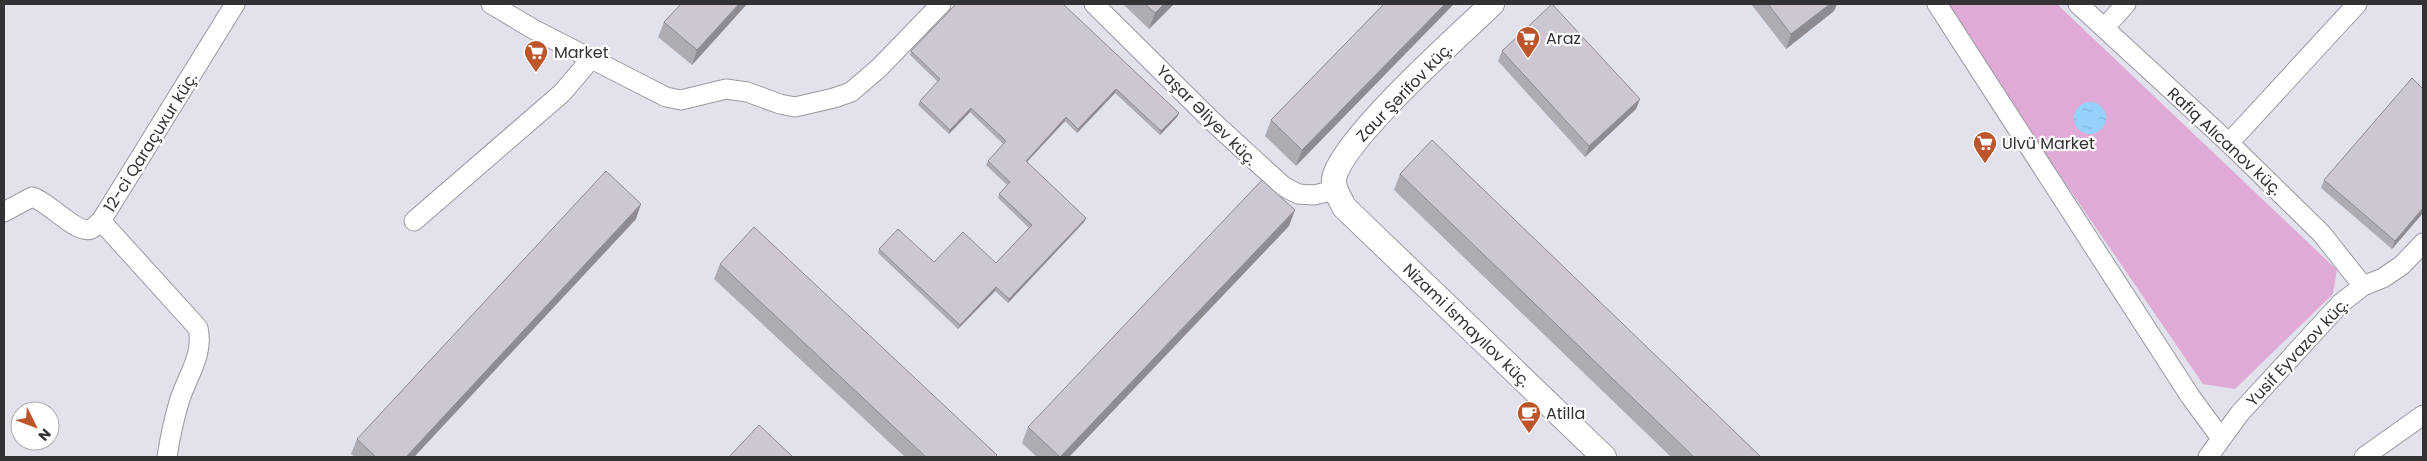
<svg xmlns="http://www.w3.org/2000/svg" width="2427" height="461" viewBox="0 0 2427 461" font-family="Poppins,sans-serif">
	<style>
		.park { fill: #dfaad6 }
		.water { fill: url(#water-ripples) }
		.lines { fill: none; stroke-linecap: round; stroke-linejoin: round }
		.minor-casing { stroke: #9899a1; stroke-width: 21 }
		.tertiary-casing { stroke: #9899a1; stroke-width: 26 }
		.minor { stroke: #fff; stroke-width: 19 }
		.tertiary { stroke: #fff; stroke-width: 24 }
		.wall { fill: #afabb3 }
		.shaded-wall { fill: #8f8b92 }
		.building { fill: #ccc7d0; stroke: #8f8b92 }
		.labels { text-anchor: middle; stroke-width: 4.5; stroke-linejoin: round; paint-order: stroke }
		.poi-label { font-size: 16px; fill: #323235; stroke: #fff; text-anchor: start }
		.street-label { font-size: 16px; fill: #323235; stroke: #fff }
	</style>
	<defs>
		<pattern id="water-ripples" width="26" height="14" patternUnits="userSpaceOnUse" patternTransform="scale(1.25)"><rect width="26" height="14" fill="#96d1fb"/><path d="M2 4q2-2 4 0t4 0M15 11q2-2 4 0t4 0" fill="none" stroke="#82b4d8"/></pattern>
	</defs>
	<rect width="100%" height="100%" fill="#e2e2ec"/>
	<!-- park -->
	<path class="park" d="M1949,4H2057L2337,270L2333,294L2235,389L2203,384L2040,146Z"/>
	<!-- water -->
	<circle class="water" cx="2090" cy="118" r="16"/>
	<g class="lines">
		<!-- minor casing -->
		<g class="minor-casing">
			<g id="minor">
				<path d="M491,4L533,29L666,97L681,100L726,89L747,92L780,104L795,107L834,98L851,92L879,68L941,4"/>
				<path d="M1094,4L1212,121L1283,186L1298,194L1314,195L1335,190"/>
				<path d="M1937,4L2190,396L2220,437"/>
				<path d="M2078,4L2229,143L2322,234L2363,286"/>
				<path d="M2104,28L2126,4"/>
				<path d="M2229,143L2357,4"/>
				<path d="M4,212L32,197C48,201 77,235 91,229C95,227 98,223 101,221"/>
				<path d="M414,221L562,93L591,59"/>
				<path d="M167,457C170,438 174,418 180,399C188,375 204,354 198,328L101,221L235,4"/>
				<path d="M2208,457L2240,413L2341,303L2363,286L2383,278L2402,265L2423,243"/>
				<path d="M2364,457L2423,415"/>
			</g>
		</g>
		<!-- tertiary casing -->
		<g class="tertiary-casing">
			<path id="tertiary" d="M1492,4C1460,35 1340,141 1334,179C1333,189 1340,198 1344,207L1604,457"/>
		</g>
		<!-- minor -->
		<use href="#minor" class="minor"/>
		<!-- tertiary -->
		<use href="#tertiary" class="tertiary"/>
	</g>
	<!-- wall -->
	<g class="wall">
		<path d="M681,4H747L692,65L658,37L664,22Z"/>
		<path d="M956,4L1179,113L1177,117L1160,135L1115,93L1077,133L1065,121L1027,162L1086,218L1084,222L1008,303L995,291L958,329L878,253L879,249L934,262L996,263L1029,228L998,198L999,194L1007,185L986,165L988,161L1003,144L970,112L949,134L918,105L920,101L938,82L910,55L911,51Z"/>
		<path d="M1123,4H1174L1149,29Z"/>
		<path d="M1384,4L1296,166L1265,136L1271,120Z"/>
		<path d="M1751,4H1837L1834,11L1786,49Z"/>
		<path d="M1502,51L1640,99L1636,109L1585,157L1498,61Z"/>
		<path d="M2423,89V213L2392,249L2321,188L2324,180Z"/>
		<path d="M1400,174L1761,457H1671L1394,190Z"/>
		<path d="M636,219L414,457H355L351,454L357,439Z"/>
		<path d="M1289,226L1069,457H1037L1022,443L1028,427Z"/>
		<path d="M720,264L997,455V457H905L714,279Z"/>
	</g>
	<!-- shaded-wall -->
	<g class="shaded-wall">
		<path d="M739,4H747L692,65L697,50Z"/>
		<path d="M1164,4H1174L1149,29L1155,13Z"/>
		<path d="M1445,4H1454L1296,166L1302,150Z"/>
		<path d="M1830,4H1837L1834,11L1786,49L1791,34Z"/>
		<path d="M1116,89L1115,93L1077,133L1078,129Z"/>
		<path d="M1640,99L1636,109L1585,157L1589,146Z"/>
		<path d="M971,108L970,112L949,134L950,130Z"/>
		<path d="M1179,113L1177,117L1160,135L1161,131Z"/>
		<path d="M1066,117L1065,121L1024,165L1026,161Z"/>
		<path d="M641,204L636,219L414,457H406Z"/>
		<path d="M2423,208V213L2392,249L2395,241Z"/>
		<path d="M1295,210L1289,226L1069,457H1060Z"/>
		<path d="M1086,218L1084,222L1008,303L1009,299Z"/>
		<path d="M996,287L995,291L958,329L960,325Z"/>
	</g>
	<!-- building -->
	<g class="building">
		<path d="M681,4H739L697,50L664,22Z"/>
		<path d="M956,4H1063L1179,113L1161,131L1116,89L1078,129L1066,117L1026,161L1086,218L1009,299L996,287L960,325L879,249L898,229L934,262L963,232L996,263L1032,225L999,194L1010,182L988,161L1006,141L971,108L950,130L920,101L940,79L911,51Z"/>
		<path d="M1145,4H1164L1155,13Z"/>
		<path d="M1384,4H1445L1302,150L1271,120Z"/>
		<path d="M1552,4L1640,99L1589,146L1502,51Z"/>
		<path d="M1768,4H1830L1791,34Z"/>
		<path d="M2412,78L2423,89V208L2395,241L2324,180Z"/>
		<path d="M1432,140L1761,457H1694L1400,174Z"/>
		<path d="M606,171L641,204L406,457H376L357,439Z"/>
		<path d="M1262,180L1295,210L1060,457L1028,427Z"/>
		<path d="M754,227L997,455L995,457H926L720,264Z"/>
		<path d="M759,425L793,457H729Z"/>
	</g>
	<!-- icons -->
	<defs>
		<g id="supermarket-pin" transform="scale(1.25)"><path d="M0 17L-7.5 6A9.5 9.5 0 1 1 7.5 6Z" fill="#bd552c" stroke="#fff"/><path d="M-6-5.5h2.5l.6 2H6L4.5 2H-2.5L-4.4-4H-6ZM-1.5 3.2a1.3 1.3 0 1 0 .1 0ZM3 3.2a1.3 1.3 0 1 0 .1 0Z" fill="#fff"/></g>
		<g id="cafe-pin" transform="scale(1.25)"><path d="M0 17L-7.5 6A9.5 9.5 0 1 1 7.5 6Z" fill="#bd552c" stroke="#fff"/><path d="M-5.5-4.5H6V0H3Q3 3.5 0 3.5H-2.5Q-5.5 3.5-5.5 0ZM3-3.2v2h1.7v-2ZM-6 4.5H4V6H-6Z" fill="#fff"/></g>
	</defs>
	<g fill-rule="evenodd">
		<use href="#supermarket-pin" x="1528" y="38"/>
		<use href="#supermarket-pin" x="536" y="52"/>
		<use href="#supermarket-pin" x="1985" y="143"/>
		<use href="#cafe-pin" x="1529" y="413"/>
	</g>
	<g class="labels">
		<!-- poi labels -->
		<g class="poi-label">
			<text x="1546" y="44">Araz</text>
			<text x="554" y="58">Market</text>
			<text x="2002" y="149">Ulvü Market</text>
			<text x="1546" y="419">Atilla</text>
		</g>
		<!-- street labels -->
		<g class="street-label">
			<text transform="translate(1404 92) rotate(-46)" y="6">Zaur Şərifov küç.</text>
			<text transform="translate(1207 115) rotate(45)" y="6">Yaşar Əliyev küç.</text>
			<text transform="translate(2225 141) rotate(43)" y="6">Rafiq Alıcanov küç.</text>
			<text transform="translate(150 142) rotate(-58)" y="6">12-ci Qaraçuxur küç.</text>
			<text transform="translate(1467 325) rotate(44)" y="6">Nizami İsmayılov küç.</text>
			<text transform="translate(2297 352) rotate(-47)" y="6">Yusif Eyvazov küç.</text>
		</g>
	</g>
	<!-- border -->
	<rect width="2427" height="461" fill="none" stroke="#323235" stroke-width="10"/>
	<!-- north arrow -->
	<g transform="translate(35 426) rotate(132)"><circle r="24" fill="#ffffff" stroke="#adadae"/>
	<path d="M0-4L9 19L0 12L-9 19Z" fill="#bd552c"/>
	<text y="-8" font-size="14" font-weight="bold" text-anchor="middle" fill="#323235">N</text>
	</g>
</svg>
